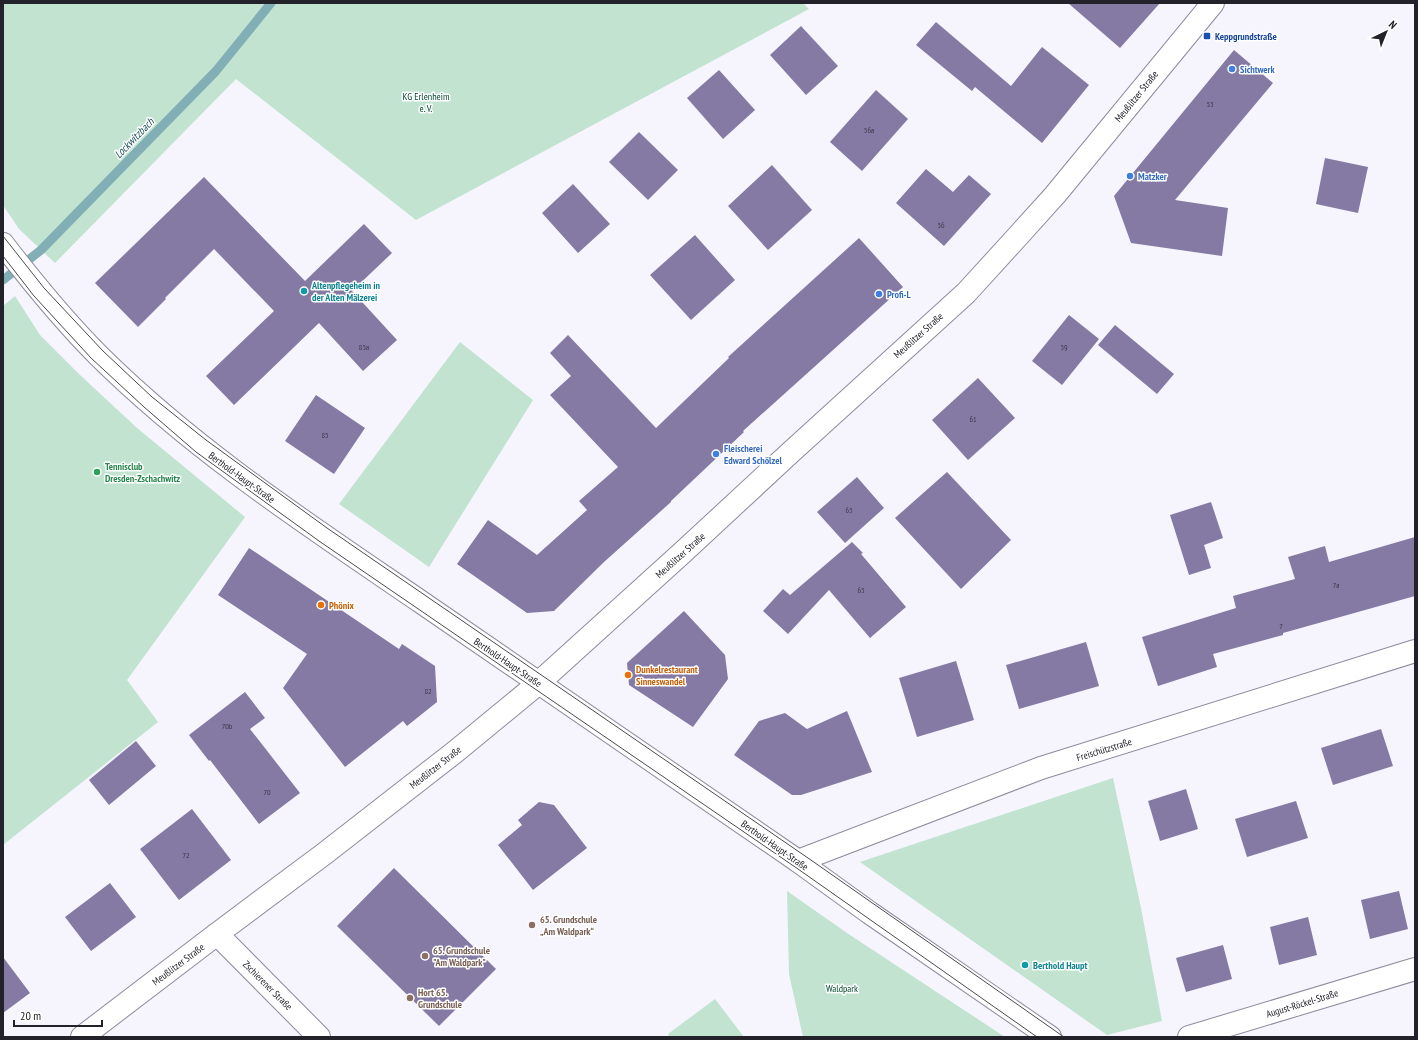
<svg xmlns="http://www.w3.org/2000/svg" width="1418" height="1040" viewBox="0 0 1418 1040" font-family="'PT Sans Narrow',sans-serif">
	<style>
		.green { fill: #c1e3d0 }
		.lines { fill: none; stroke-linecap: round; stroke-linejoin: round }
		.stream { stroke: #82aeb6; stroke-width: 9 }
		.building { fill: #847aa4 }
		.street-casing { stroke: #8e8a9d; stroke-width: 24 }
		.secondary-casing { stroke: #8e8a9d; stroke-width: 24 }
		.street { stroke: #fff; stroke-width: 22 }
		.secondary { stroke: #fff; stroke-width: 22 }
		.tram { stroke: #4c4a52; stroke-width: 1 }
		.transit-dot { fill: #1a4fb4; stroke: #fff; stroke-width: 1.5 }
		.shop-dot { fill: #3f7fe0; stroke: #fff; stroke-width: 1.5 }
		.culture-dot { fill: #0f9aa8; stroke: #fff; stroke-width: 1.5 }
		.leisure-dot { fill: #2e9e5b; stroke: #fff; stroke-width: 1.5 }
		.food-dot { fill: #e8710a; stroke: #fff; stroke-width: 1.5 }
		.education-dot { fill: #8d6e63; stroke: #fff; stroke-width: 1.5 }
		.labels { text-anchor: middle; stroke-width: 3; stroke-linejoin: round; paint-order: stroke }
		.number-label { font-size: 8px; fill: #3b3748 }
		.transit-label { font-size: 10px; font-weight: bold; fill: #164399; stroke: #fff; text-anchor: start }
		.shop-label { font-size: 10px; font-weight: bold; fill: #366cbe; stroke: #fff; text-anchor: start }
		.park-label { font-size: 10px; fill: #04462c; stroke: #fff }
		.street-label { font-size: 10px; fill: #232129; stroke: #fff }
		.culture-label { font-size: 10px; font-weight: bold; fill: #0d838f; stroke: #fff; text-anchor: start }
		.leisure-label { font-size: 10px; font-weight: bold; fill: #27864d; stroke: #fff; text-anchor: start }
		.food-label { font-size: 10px; font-weight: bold; fill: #c56008; stroke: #fff; text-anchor: start }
		.education-label { font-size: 10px; font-weight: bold; fill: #785e54; stroke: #fff; text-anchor: start }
		.water-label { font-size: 11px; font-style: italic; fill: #195156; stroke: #fff }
	</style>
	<rect width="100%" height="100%" fill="#f6f5fd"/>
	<!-- green -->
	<g class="green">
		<path d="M3,3H803L809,9L416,220L236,79L55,263L19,229L3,205Z"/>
		<path d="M15,296L40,335L80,375L137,428L245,517L127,680L158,722L3,845V306Z"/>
		<path d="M460,342L533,400L429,567L339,504Z"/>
		<path d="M1113,778L1141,908L1162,1021L1107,1035L860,862Z"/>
		<path d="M787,891L847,933L1005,1037H803L789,974Z"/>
		<path d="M715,999L744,1037H670L668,1034Z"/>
	</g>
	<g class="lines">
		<!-- stream -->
		<path class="stream" d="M3,280L41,250L216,71L271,3"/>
	</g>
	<!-- building -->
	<g class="building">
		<path d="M1068,3H1160L1120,48Z"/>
		<path d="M936,22L1011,86L1042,47L1089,85L1042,143L975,87L972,91L916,45Z"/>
		<path d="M801,26L838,66L806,95L770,55Z"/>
		<path d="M1234,50L1273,83L1175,200L1228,208L1222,256L1131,243L1114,196Z"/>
		<path d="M719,70L755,110L723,139L687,98Z"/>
		<path d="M876,90L908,119L862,171L830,142Z"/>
		<path d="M639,132L678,170L648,200L609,162Z"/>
		<path d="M1325,158L1368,167L1358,213L1316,204Z"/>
		<path d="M772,165L812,210L768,250L728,206Z"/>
		<path d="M926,169L953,192L969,175L991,194L944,246L896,203Z"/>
		<path d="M204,177L305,281L364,224L392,253L352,291L397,340L363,371L319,323L234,405L206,376L274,311L214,249L165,298L166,299L138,327L95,283Z"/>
		<path d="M573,184L610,224L578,253L542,213Z"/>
		<path d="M695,235L735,280L691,320L650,275Z"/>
		<path d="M859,238L903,287L743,431L744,432L671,501V502L604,562L554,611L527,613L457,564L488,520L537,555L587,510L579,501L618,467L550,395L571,376L550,353L568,335L656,428L729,358L728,357Z"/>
		<path d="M1069,315L1099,339L1062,385L1032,361Z"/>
		<path d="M1115,325L1174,374L1157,394L1098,345Z"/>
		<path d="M978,378L1015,418L968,460L932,420Z"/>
		<path d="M316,395L365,428L334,474L285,441Z"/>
		<path d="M947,472L1011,540L961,589L895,518Z"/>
		<path d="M857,477L884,508L845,543L817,512Z"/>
		<path d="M1211,502L1223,538L1204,545L1211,568L1189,575L1170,515Z"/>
		<path d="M1415,537V596L1283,633V635L1213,654L1217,667L1158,686L1142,637L1236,608L1233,596L1295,579L1288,557L1325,546L1329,562Z"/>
		<path d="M852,542L863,553L861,554L906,607L870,638L829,590L788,634L763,611L783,589L790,595Z"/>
		<path d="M249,548L399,649L402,644L435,666L437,702L407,726L403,721L345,767L283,688L307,654L218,595Z"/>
		<path d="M684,611L725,655L728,679L693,727L629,685L627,663Z"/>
		<path d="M1086,642L1099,686L1019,709L1006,665Z"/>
		<path d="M956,661L974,720L917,737L899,678Z"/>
		<path d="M245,692L265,718L250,729L300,793L259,824L210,760L209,761L189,735Z"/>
		<path d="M847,711L872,772L801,795H792L734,755L759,721L785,713L807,729Z"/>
		<path d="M1381,729L1393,766L1333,785L1321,748Z"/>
		<path d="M136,741L156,766L109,805L89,780Z"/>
		<path d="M1186,789L1198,829L1160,841L1148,801Z"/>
		<path d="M1296,801L1308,838L1247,857L1235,819Z"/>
		<path d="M539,802L554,805L587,848L533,890L498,845L522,825L518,820Z"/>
		<path d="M192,809L231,860L179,900L140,849Z"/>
		<path d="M394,868L496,969L439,1026L337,926Z"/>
		<path d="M110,883L136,917L91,951L65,917Z"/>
		<path d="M1399,891L1408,929L1370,939L1361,900Z"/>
		<path d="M1308,917L1317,955L1279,965L1270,927Z"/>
		<path d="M1223,945L1232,979L1186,992L1176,958Z"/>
		<path d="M3,957L30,993L3,1013Z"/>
	</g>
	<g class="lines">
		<!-- street casing -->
		<g class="street-casing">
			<g id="street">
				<path d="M798,861L1041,768L1415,651"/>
				<path d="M82,1037L217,934"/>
				<path d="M1189,1037L1415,969"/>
			</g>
		</g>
		<!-- secondary casing -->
		<g class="secondary-casing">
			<g id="secondary">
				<path d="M3,244C33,283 64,321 99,356C196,452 310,526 421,602C547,689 673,775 798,861L870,913L1050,1037"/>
				<path d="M319,1037L217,934L324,854L455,752L534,687L682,553L791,452L966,293L1018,236L1055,195L1213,3"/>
			</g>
		</g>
		<!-- street -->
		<use href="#street" class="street"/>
		<!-- secondary -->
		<use href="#secondary" class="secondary"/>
		<!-- tram -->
		<g class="tram">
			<path d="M3,236L44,288L103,351L152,397L206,440L327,528L808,858L1064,1037"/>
			<path d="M3,256L34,296L91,358L144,407L196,452L319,541L798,869L1037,1037"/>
		</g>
	</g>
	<!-- markers -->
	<rect class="transit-dot" x="1203" y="32" width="8" height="8" rx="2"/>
	<g class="shop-dot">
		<circle cx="1232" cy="69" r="4"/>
		<circle cx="1130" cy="176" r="4"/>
		<circle cx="879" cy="294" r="4"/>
		<circle cx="716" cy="454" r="4"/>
	</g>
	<g class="culture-dot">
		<circle cx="304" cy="291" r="4"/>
		<circle cx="1025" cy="965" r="4"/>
	</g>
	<circle class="leisure-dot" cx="97" cy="472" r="4"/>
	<g class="food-dot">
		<circle cx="321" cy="605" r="4"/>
		<circle cx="628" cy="675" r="4"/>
	</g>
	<g class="education-dot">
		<circle cx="532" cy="925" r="4"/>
		<circle cx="425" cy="956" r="4"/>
		<circle cx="410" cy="998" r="4"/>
	</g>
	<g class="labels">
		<!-- number labels -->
		<g class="number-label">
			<text x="1210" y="107">53</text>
			<text x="869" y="133">56a</text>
			<text x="941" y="228">56</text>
			<text x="364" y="350">85a</text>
			<text x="1064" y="350">59</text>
			<text x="973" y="422">61</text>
			<text x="325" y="438">85</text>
			<text x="849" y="513">63</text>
			<text x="1336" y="588">7a</text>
			<text x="861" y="593">63</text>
			<text x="1281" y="629">7</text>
			<text x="428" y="694">82</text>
			<text x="227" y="729">70b</text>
			<text x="267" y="795">70</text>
			<text x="186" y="858">72</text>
		</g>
		<!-- transit labels -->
		<g class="transit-label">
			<text x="1215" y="40">Keppgrundstraße</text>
		</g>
		<!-- shop labels -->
		<g class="shop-label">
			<text x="1240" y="73">Sichtwerk</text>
			<text x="1138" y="180">Matzker</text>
			<text x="887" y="298">Profi-L</text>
			<text x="724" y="452">Fleischerei<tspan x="724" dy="12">Edward Schölzel</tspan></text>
		</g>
		<!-- park labels -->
		<g class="park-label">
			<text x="426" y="100">KG Erlenheim<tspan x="426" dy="12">e. V.</tspan></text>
			<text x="842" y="992">Waldpark</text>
		</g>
		<!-- street labels -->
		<g class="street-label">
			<text transform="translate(1136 96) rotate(-51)" y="4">Meußlitzer Straße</text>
			<text transform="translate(918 335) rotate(-42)" y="4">Meußlitzer Straße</text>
			<text transform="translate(242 477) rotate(36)" y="4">Berthold-Haupt-Straße</text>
			<text transform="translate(680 555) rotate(-42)" y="4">Meußlitzer Straße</text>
			<text transform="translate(508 662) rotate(34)" y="4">Berthold-Haupt-Straße</text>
			<text transform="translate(1104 749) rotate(-17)" y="4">Freischützstraße</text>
			<text transform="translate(435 767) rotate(-38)" y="4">Meußlitzer Straße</text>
			<text transform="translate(775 845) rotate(35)" y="4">Berthold-Haupt-Straße</text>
			<text transform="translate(178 964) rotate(-37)" y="4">Meußlitzer Straße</text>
			<text transform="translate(268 985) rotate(45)" y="4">Zschierener Straße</text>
			<text transform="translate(1302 1003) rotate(-17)" y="4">August-Röckel-Straße</text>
		</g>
		<!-- culture labels -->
		<g class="culture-label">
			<text x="312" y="289">Altenpflegeheim in<tspan x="312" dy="12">der Alten Mälzerei</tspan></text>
			<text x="1033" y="969">Berthold Haupt</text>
		</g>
		<!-- leisure labels -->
		<g class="leisure-label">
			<text x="105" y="470">Tennisclub<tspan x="105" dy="12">Dresden-Zschachwitz</tspan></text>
		</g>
		<!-- food labels -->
		<g class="food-label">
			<text x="329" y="609">Phönix</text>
			<text x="636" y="673">Dunkelrestaurant<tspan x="636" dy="12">Sinneswandel</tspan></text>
		</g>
		<!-- education labels -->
		<g class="education-label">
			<text x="540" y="923">65. Grundschule<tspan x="540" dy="12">„Am Waldpark“</tspan></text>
			<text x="433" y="954">65. Grundschule<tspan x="433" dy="12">"Am Waldpark"</tspan></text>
			<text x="418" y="996">Hort 65.<tspan x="418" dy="12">Grundschule</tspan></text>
		</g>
		<!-- water labels -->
		<g class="water-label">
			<text transform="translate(134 138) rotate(-46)" y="4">Lockwitzbach</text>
		</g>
	</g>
	<!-- border -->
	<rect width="1418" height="1040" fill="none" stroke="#232129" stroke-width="8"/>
	<!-- north arrow -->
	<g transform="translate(1386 32) rotate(43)" stroke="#ffffff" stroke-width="3" paint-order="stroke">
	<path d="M0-3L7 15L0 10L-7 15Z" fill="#232129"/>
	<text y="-6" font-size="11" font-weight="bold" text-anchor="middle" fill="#232129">N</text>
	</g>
	<!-- scale -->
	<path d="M14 1020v6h88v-6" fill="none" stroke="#232129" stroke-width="2"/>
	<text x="20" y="1020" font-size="12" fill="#232129" stroke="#ffffff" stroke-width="3" paint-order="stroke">20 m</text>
</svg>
